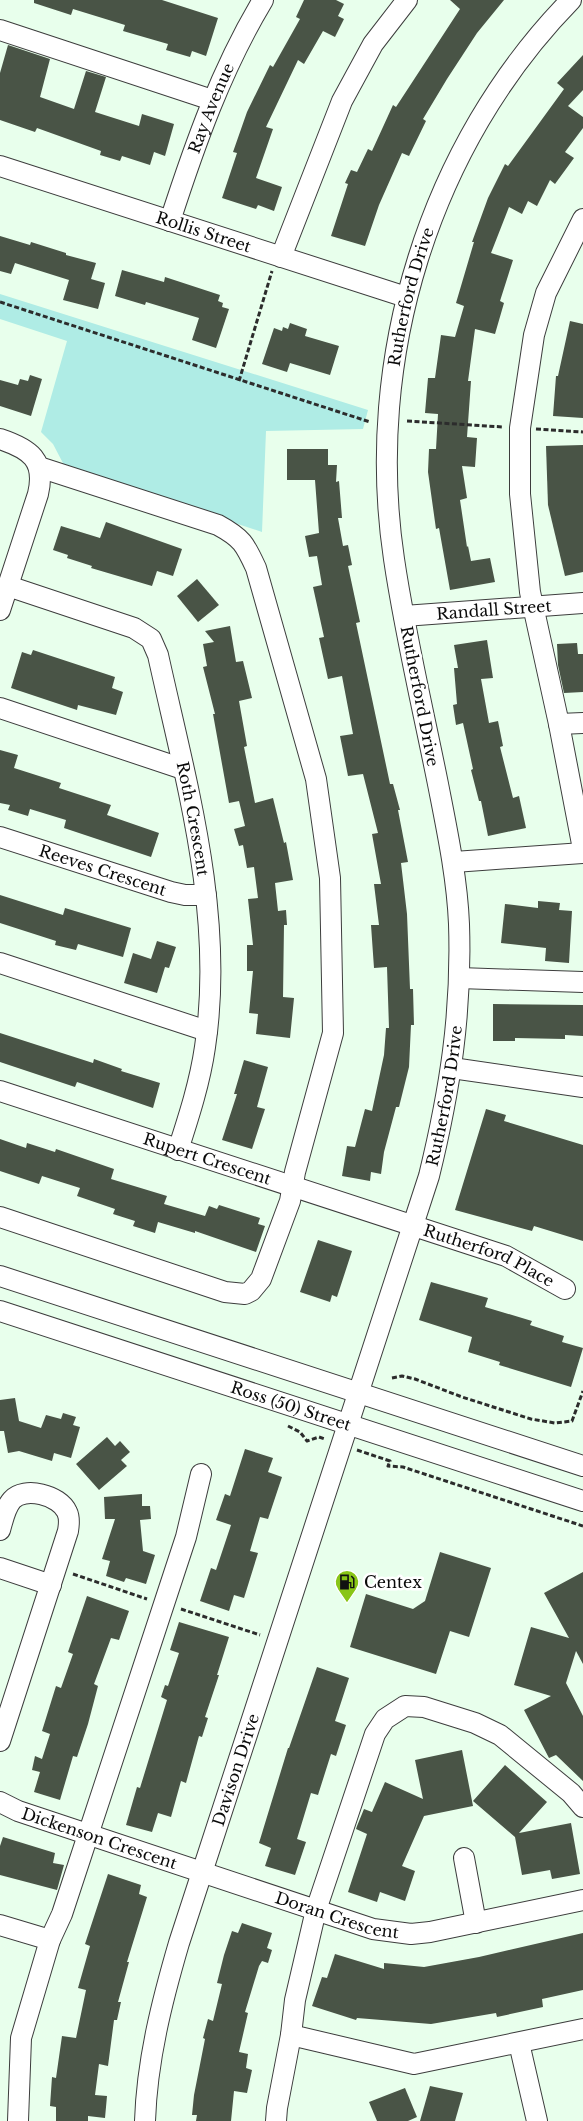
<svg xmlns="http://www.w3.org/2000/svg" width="583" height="2121" viewBox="0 0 583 2121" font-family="'Libre Baskerville',serif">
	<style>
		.green { fill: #afece5 }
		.building { fill: #495446 }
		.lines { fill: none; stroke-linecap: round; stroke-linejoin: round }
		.minor-casing { stroke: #3d3d3d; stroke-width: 22 }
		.path { stroke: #2c2c2c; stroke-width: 3; stroke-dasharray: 5 2.5; stroke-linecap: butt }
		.minor { stroke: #fff; stroke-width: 20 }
		.labels { text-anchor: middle; stroke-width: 5; stroke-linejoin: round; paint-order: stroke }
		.street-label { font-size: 16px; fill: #0a0a0a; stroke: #fff }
		.poi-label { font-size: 16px; fill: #0a0a0a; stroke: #fff; text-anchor: start }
	</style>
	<rect width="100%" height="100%" fill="#e8ffec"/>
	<!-- green -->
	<path class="green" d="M0,294L368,410L363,429L266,431L262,532L65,467L53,444L41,432L67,341L0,319Z"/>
	<!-- building -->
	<g class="building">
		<path d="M34,0H162L218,18L206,56L192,51L190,57L166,50L168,44L123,31L125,25L73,9L71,15L34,3Z"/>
		<path d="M304,0H336L344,4L338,16L344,19L335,37L323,31L304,64L298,60L266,127L273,129L256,178L282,187L274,211L258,205L256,209L222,198L237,153L233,152L247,112L270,65L273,67L300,19L296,17Z"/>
		<path d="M450,0H504L477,33L447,79L423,119L426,121L409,156L402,153L379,205L365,246L331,236L348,184L345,183L351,170L357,172L368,149L372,151L393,105L396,107L460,9Z"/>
		<path d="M8,45L50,59L40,97L74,109L86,71L106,77L95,112L139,126L142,114L174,124L165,156L154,152L150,165L122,156L120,161L100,155L101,151L37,128L35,132L0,120V73Z"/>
		<path d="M583,55V90L568,106L583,117V128L565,152L574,158L555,184L550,180L537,206L528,201L522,214L509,207L491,253L513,260L500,301L504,303L495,334L475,329L468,381H471L467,437L477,438L475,467L462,466L467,498L460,500L467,547L468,546L471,561L490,558L495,582L450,590L439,528L436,529L428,472L429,449H436L438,414L425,413L428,378H435L441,335L455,337L464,306L456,303L474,242H472L488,198L505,164L508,166L564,89L557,83Z"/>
		<path d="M0,236L30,245L31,242L66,253V255L96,263L91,279L105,283L98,309L63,300L69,280L15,263L11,274L0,271Z"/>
		<path d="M122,270L164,282L165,277L220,295L218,301L223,303L222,307L229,309L216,348L192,340L199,318L146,302L145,305L115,296Z"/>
		<path d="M570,321L583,324V418L553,416L556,376H558Z"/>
		<path d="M290,323L307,329L305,336L339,346L330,375L290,363L287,372L262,364L274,328L282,331L283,327L288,329Z"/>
		<path d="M30,375L42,379L31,416L0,406V380L18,385L20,379L28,381Z"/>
		<path d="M583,445V572L565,576L548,505L546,446Z"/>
		<path d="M287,449H328V465H337L336,482L339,481L342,518H338L343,546L348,545L352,565L348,566L360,622L356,623L390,784H393L400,810H398L408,862L401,863L407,914L410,989H413L414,1025H411L409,1067L399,1107H396L384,1152L381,1174L371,1172L370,1181L342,1176L347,1146L355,1147L365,1109L372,1111L384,1055L386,1028H389L387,967L374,968L371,925H379L374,884H381L372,834L378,833L363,774L348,776L340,736L353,734L342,676L328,679L319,638L324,637L313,587L322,585L317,556L309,557L305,536L319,533L315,480H287Z"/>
		<path d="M106,522L182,549L173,576L157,571L152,586L91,568L92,566L67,558L68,555L53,550L61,526L100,538Z"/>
		<path d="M197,579L219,605L198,622L177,596Z"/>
		<path d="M230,626L236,662L243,661L252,698L239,701L247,746L244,747L255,803L273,798L284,843L286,842L293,880L275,883L278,911L286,910L287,925H284L283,997L294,998L290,1038L256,1034L258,1014L249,1013L253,971H247V945H253L248,899L258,898L254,867L247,868L243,845L239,846L234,829L245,826L239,801L229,803L213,714H215L203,667L207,666L203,644L214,642L205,631Z"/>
		<path d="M487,640L493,678L481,679L489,723L498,721L503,746L500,747L513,798L519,796L526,828L488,836L481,801H479L471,770L473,769L463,723L456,725L453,705L457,704L454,668H458L454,645Z"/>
		<path d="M577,643L578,654H583V692L564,693L558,665L557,644Z"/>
		<path d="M33,650L115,677L112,688L123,692L116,715L78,705L77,710L11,688L22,652L31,655Z"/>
		<path d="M0,750L18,755L14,768L61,783L59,788L111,805L107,815L159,833L151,857L64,828L66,820L30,809L28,816L8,810L10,805L0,803Z"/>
		<path d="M0,895L63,915L65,908L131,928L123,957L78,944L76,950L55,945L56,941L0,923Z"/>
		<path d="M538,901L560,903L559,910L572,911L569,963L545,961L546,948L501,943L505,904L538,908Z"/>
		<path d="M157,941L176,947L169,968L165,967L157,993L124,983L133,953L151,959Z"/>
		<path d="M493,1004L583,1005V1036L565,1035V1039L515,1038V1041H493Z"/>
		<path d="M0,1033L93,1063L94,1059L122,1069L121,1071L160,1083L153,1108L77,1082L75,1087L0,1062Z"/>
		<path d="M244,1060L268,1067L257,1107L265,1109L252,1149L222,1140L237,1094H234Z"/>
		<path d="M486,1109L506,1115L504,1121L583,1145V1241L534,1226L532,1231L455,1210Z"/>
		<path d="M0,1139L26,1148L27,1143L55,1152L56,1149L114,1169L111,1179L167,1196L164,1204L205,1216L209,1206L217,1209L219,1205L260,1218L258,1224L265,1226L256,1252L195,1231V1233L158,1222L155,1233L133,1226L135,1221L113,1214L115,1209L77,1196L80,1188L42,1176L39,1184L0,1171Z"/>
		<path d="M318,1240L352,1251L337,1297L332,1295L330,1302L300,1292Z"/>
		<path d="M431,1282L488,1298L485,1307L532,1321L530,1325L564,1336L562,1342L583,1348L571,1387L499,1365L500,1362L468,1352L472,1337L419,1320Z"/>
		<path d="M15,1398L19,1421L41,1428L46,1415L61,1419L63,1413L76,1417L73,1425L80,1427L71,1458L54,1453L52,1461L19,1451L8,1453L4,1431H0V1400Z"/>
		<path d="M107,1437L115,1446L120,1441L130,1452L121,1460L127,1466L99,1490L76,1464Z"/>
		<path d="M245,1449L273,1458L268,1472L282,1477L268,1519L260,1517L250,1551L258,1553L244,1598L234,1595L229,1611L200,1601L211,1568L216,1570L231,1525L216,1520L225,1494L230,1496Z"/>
		<path d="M142,1494V1506H150L151,1519L140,1520L143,1551L155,1555L146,1584L126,1578L124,1582L106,1576L110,1561L102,1559L115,1519H105L104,1497Z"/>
		<path d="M440,1552L491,1568L469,1637L450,1631L436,1674L350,1647L366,1594L413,1609L425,1601Z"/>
		<path d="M583,1572V1664L576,1651L566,1683L583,1716V1781L556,1755L549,1758L524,1710L551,1696L514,1685L531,1627L569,1638L544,1593Z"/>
		<path d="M87,1596L129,1611L119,1640L111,1638L94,1684L98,1686L88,1724L77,1757L73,1756L60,1800L34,1792L40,1772L32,1770L35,1756L42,1759L50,1734L42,1731L56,1686L61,1688L73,1654L68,1652Z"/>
		<path d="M179,1622L229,1637L217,1675H219L205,1717L208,1718L202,1737L199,1736L186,1783L181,1781L171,1817L158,1813L152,1832L126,1825L137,1787L140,1788L167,1700L161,1697L165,1685L168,1686L179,1653L170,1650Z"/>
		<path d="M317,1667L349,1678L335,1721L346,1725L336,1756L331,1754L318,1795L311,1793L297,1839L306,1842L295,1875L265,1866L271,1848L259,1843L288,1748H289Z"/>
		<path d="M462,1750L473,1806L424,1816L402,1866L415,1871L405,1901L380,1892L377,1902L348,1892L367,1834L356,1829L357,1826L364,1809L372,1812L385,1782L423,1799L415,1760Z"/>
		<path d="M505,1765L547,1802L519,1833L571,1823L580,1874L552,1879L550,1870L522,1875L515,1837L473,1801Z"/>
		<path d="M3,1837L55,1853L53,1863L64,1865L57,1890L0,1875V1846Z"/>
		<path d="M108,1874L141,1885L139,1894L147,1897L127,1962H129L118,2002H121L117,2020H114L108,2066L99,2064L95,2095L107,2096L105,2118L88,2116V2121H56V2107L50,2106L52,2077L56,2078L62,2036L76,2038L86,1990L78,1988L90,1946L85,1944Z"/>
		<path d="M242,1923L272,1933L267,1948L272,1950L268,1963L262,1961L259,1966L245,2012L248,2013L239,2052L248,2054L246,2068L252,2070L247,2093L234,2091L231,2121H196L197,2115H192L194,2095L205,2039L203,2038L208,2019L213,2021L222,1984L217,1983L224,1955L232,1931L238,1933Z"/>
		<path d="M583,1933V1990L542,1999L543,2007L497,2017L496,2013L431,2024L357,2018L356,2020L312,2006L322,1977L327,1978L335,1954L384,1969V1963L424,1967L479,1957Z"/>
		<path d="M430,2086L463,2093L455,2121H420Z"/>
		<path d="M405,2088L417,2117L408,2121H377L369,2102Z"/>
	</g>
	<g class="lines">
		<!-- minor casing -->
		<g class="minor-casing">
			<g id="minor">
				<path d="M0,30L212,100"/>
				<path id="s1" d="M0,166L406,297"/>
				<path d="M583,219L546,293L534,335L520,428V494L530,592L559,724L583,849"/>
				<path id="s2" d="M170,221C195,144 221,70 263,0"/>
				<path d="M281,257L342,101L373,44L407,0"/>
				<path d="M0,439C30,449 46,460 38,494L0,610"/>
				<path id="s3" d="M8,586L134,628L151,639L158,655C186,782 225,915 205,1047C200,1082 189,1116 178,1150"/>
				<path id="s4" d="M404,616L583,603"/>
				<path d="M0,708L183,769"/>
				<path d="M559,724L583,723"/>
				<path id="s5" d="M0,837L171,892L185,895H206"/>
				<path d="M454,862L583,853"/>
				<path d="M0,963L207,1031"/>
				<path d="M459,978L583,982"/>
				<path d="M452,1068L583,1087"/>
				<path id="s6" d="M0,1091L506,1256L565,1289"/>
				<path d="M0,1217L225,1292L245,1294L251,1291L261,1279L290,1201L295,1172L333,1033L330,878L316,779L256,568C245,544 242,538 218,525L39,467"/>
				<path d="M0,1276L583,1466"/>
				<path id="s7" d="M0,1311L583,1501"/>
				<path d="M0,1530C3,1520 5,1508 12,1500C24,1486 60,1495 67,1512C70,1518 69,1525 68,1531L0,1741"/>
				<path d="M0,1568L51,1585"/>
				<path id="s8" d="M0,1802L18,1811L373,1929L411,1934L430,1932L583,1900"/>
				<path d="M464,1858L476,1923"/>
				<path d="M0,1925L50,1940"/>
				<path d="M291,2035L414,2064L583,2029"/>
				<path d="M519,2043L537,2121"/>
				<path d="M18,2121L21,2038L50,1940L62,1914L186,1537L201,1474"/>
				<path id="s9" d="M145,2121C147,2060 162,2001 179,1943L429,1176C450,1090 462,1013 459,924C457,877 447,830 438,784C423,709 405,634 394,559C364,359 429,145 571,0"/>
				<path d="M276,2121L277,2108L291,2035L295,2000L316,1910L375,1734L385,1719L405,1706L424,1707L475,1723L500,1735L571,1793L583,1807"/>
			</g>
		</g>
		<!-- path -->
		<g class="path">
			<path d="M0,302L370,422"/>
			<path d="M239,381L272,271"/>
			<path d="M407,421L503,427"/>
			<path d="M536,429L583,432"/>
			<path d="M392,1378L402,1376L415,1379L462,1397L531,1419L555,1423L572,1421L583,1391"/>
			<path d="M288,1426L300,1432L307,1441L319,1437L325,1439"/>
			<path d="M357,1450L390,1461L388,1466L403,1467L583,1526"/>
			<path d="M73,1574L147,1599"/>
			<path d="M181,1609L260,1635"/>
		</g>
		<!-- minor -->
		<use href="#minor" class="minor"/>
	</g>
	<!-- icons -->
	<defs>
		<g id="fuel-pin" transform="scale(1.25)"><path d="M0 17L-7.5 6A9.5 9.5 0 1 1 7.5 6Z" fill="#89c517" stroke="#fff"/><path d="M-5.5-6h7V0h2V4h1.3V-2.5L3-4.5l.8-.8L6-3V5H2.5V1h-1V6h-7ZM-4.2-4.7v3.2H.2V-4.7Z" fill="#111"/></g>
	</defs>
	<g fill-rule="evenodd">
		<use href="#fuel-pin" x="347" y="1582"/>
	</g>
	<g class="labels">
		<!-- street labels -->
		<g class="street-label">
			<text dy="6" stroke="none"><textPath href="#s2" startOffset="120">Ray Avenue</textPath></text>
			<text dy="6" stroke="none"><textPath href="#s1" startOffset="214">Rollis Street</textPath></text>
			<text dy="6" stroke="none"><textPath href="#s9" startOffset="1879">Rutherford Drive</textPath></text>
			<text dy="6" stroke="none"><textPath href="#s4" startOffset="90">Randall Street</textPath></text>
			<text transform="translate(420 696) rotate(79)" y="6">Rutherford Drive</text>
			<text dy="6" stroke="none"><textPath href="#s3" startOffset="338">Roth Crescent</textPath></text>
			<text dy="6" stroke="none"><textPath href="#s5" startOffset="108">Reeves Crescent</textPath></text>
			<text dy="6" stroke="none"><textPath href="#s9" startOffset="1070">Rutherford Drive</textPath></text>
			<text dy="6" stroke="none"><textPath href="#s6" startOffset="218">Rupert Crescent</textPath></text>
			<text dy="6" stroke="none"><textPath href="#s6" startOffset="516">Rutherford Place</textPath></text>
			<text dy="6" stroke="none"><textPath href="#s7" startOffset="306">Ross (50) Street</textPath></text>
			<text dy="6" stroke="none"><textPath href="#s9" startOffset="364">Davison Drive</textPath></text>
			<text dy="6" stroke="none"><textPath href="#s8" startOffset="106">Dickenson Crescent</textPath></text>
			<text dy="6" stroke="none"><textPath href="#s8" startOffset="356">Doran Crescent</textPath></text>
		</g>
		<!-- poi labels -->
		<g class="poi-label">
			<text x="364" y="1588">Centex</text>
		</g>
	</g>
</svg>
